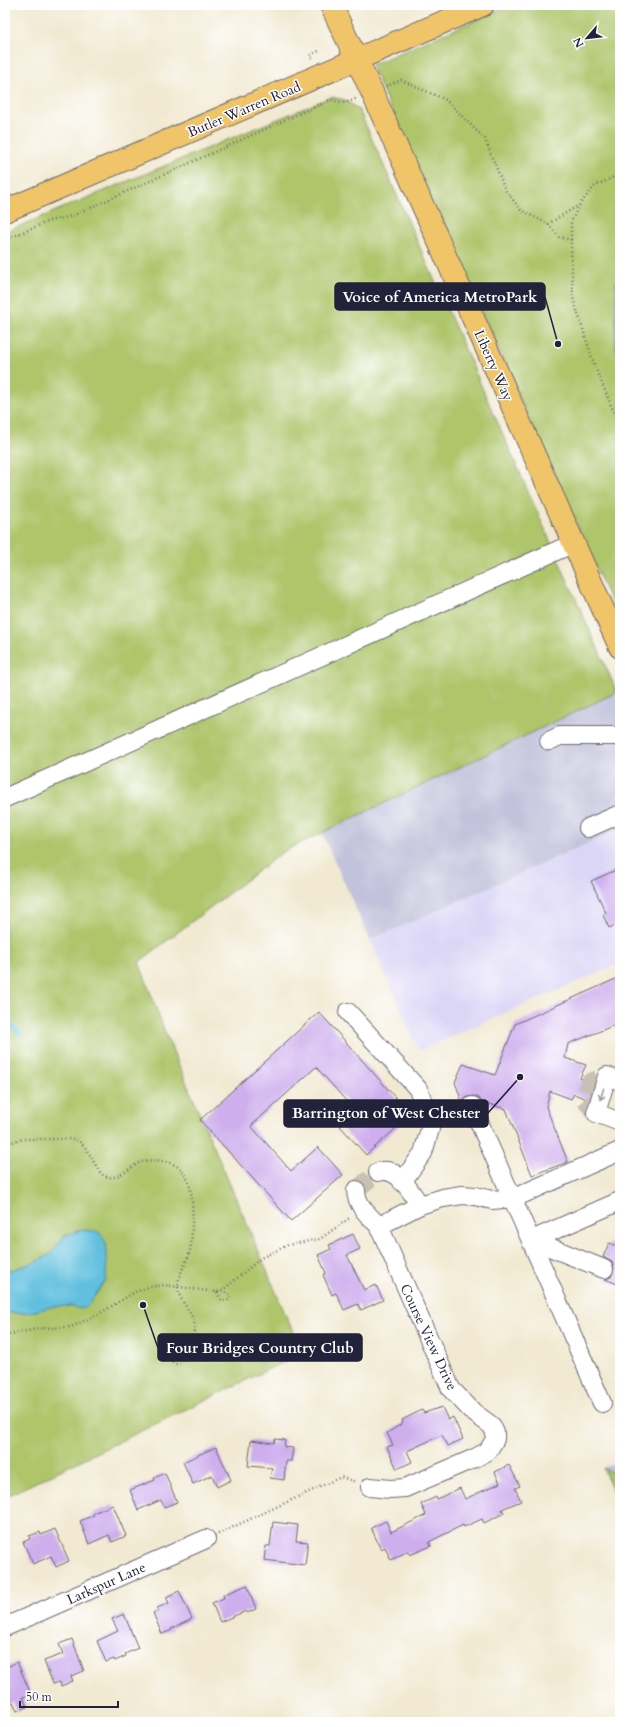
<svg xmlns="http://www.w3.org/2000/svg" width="625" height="1727" viewBox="0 0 625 1727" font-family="Cardo,serif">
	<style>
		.built { fill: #dcd6f6 }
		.industrial { fill: #c2c2dc }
		.green { fill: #aec56a; stroke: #687452 }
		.water { fill: #60c0de; stroke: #41718c }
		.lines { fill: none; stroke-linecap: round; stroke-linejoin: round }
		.stream { stroke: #60c0de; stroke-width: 4 }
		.building { fill: #ceaeed }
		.minor-tunnel { stroke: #c8c1b3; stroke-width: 18; stroke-dasharray: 18 9; stroke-linecap: butt }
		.minor-casing { stroke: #6a6870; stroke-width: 20 }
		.major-casing { stroke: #6a6870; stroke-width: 24 }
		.path { stroke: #6a6870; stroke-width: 2.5; stroke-dasharray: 1 3; stroke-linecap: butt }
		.minor { stroke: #fff; stroke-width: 18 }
		.major { stroke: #f0c469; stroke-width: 22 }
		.oneway { stroke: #9c9ca7 }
		.labels { text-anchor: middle; stroke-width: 3; stroke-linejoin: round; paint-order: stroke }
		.street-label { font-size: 14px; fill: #22223b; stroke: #fff }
		.leader { fill: none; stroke: #22223b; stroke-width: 1.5 }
		.callout-dot { fill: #22223b; stroke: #fff; stroke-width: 1.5 }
		.callout { fill: #22223b; stroke: #22223b; stroke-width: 1.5 }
		.callout-label { font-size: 15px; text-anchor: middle; font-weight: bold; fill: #fff }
	</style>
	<rect width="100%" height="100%" fill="#fff"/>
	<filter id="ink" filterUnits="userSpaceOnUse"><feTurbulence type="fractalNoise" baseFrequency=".025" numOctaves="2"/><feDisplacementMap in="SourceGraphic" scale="8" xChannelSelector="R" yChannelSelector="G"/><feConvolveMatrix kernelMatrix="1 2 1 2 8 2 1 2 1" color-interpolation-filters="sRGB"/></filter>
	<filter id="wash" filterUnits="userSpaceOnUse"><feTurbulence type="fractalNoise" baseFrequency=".012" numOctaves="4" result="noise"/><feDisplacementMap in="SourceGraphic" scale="16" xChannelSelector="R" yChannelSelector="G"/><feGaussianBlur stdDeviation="0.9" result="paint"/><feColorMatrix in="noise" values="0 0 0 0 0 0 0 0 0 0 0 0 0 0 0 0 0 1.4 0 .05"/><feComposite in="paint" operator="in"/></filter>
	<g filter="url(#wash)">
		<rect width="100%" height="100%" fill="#f1e9d1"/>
		<!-- built -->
		<path class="built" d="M620,829V963L419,1051L370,940Z"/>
		<!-- industrial -->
		<g class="industrial">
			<path d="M617,692L620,699V829L370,940L322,833Z"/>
			<path d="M620,1460V1477L603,1468Z"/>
		</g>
		<!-- green -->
		<g class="green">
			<path d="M511,5H620V622L371,65Z"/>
			<path d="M331,97L345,100L359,110L617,692L284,851L139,962L166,1035L302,1353L5,1497V232Z"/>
			<path d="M603,1468L620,1477V1507Z"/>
		</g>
		<!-- water -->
		<g class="water">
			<path d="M620,275V364L616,348V282Z"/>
			<path d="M84,1230L96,1231L101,1234L106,1243L107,1252L106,1280L89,1304L83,1308L79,1309L73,1306L51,1307L26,1313H9L5,1315V1272C19,1267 34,1264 47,1256C64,1244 55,1234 84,1230Z"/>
		</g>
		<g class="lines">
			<!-- stream -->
			<path class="stream" d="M5,1019L22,1036"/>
		</g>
		<g id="blocks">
			<!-- building -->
			<g class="building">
				<path d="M616,870L620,880V923L609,928L603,915L606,913L591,881Z"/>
				<path d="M620,977V1023L568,1044L565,1058L586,1065L580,1078L594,1084L589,1100L574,1094L571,1099L550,1091L546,1107L568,1162L532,1175L506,1109L482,1102L479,1098L474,1096L467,1097L462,1102L455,1082L463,1064L495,1075L515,1024Z"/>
				<path d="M319,1012L411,1115L366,1155L340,1126L356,1112L316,1067L251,1126L291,1171L318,1147L343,1175L291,1221L200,1120Z"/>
				<path d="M353,1234L360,1249L347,1255L364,1290L376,1285L383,1300L361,1310L358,1304L344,1310L336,1293L332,1295L323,1275L326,1273L318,1255L331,1249L329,1245Z"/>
				<path d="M609,1243L620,1247V1285L605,1279L611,1277L614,1268L612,1262L603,1257Z"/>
				<path d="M442,1407L448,1420L453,1417L463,1439L448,1446L442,1435L407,1451L412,1462L397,1469L387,1447L393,1445L387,1433L403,1423L402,1420L422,1410L424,1413Z"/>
				<path d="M275,1439L285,1440L284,1447L293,1448L291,1461H286L284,1480L270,1478L272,1468L248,1466L251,1440L274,1443Z"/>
				<path d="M216,1447L231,1480L217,1487L212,1475L193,1484L183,1462Z"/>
				<path d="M509,1465L520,1486L515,1488L521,1501L502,1509L504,1513L484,1523L482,1519L464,1527L463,1525L429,1542L431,1546L410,1555L408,1551L391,1560L385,1547L381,1549L371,1528L386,1521L391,1532L426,1515L421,1504L436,1497L437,1499L460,1488L465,1499L500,1483L495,1472Z"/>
				<path d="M165,1473L177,1502L164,1507L161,1500L138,1510L130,1490L155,1480L154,1478Z"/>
				<path d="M113,1505L126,1536L112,1542L109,1535L89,1544L80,1521L94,1515L93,1513Z"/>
				<path d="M273,1522L298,1525L296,1541L308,1542L305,1565L264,1560L266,1546H270Z"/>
				<path d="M55,1529L69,1561L56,1567L51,1556L33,1564L23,1542L30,1539L29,1536L40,1532L41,1535Z"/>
				<path d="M247,1585L256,1609L247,1613L246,1611L220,1622L212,1603L224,1598L223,1595Z"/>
				<path d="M179,1591L192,1619L171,1629L172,1630L162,1634L153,1613L159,1611L157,1608L169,1603L166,1597Z"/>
				<path d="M124,1614L138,1648L125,1654L126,1656L115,1661L114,1659L106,1662L97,1641L118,1631L112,1619Z"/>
				<path d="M72,1639L84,1671L71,1676L73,1681L61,1686L60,1682L53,1684L44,1661L63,1654L59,1644Z"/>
				<path d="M17,1662L31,1694L23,1697L27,1707L17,1711L13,1702L5,1705V1668Z"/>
			</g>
		</g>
	</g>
	<g filter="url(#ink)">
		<use href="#blocks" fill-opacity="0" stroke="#6a6870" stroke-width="1"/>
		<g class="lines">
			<!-- minor-tunnel -->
			<g class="minor-tunnel">
				<path d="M596,1113L583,1098L590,1082L607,1076"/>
				<path d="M356,1190L378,1172"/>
			</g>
			<!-- minor casing -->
			<g class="minor-casing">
				<g id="minor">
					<path d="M549,741L560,736H620"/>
					<path d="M5,798L574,543"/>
					<path d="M588,828L620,814"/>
					<path d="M348,1012L418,1089L427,1111L430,1129L423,1153L402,1182"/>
					<path d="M620,1081L607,1076L596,1113L620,1122"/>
					<path d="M472,1106L602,1403"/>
					<path d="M378,1172C398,1165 410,1192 420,1205"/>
					<path d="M356,1190C356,1205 369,1216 379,1226L451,1389L473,1412L492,1426L495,1433V1439L488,1451L475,1458L405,1488L390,1489L370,1487"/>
					<path d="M379,1226L420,1205L443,1198L462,1195L475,1196L492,1200L514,1198L620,1151"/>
					<path d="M532,1240L620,1201"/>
					<path d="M532,1240L604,1269"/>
					<path d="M5,1627L206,1539"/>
				</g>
			</g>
			<!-- major casing -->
			<g class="major-casing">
				<g id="major">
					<path d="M331,5L372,92L620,647"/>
					<path d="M5,211L483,5"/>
				</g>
			</g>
			<!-- path -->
			<g class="path">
				<path d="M312,58L310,55L319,51"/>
				<path d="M386,86L401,80L446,100L485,139L505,190L521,210L548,224L559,237L572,240"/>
				<path d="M620,174L595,186L580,204L571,222V247L573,298L594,364L620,427"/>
				<path d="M548,224L579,205"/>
				<path d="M5,240L49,221L72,216L330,100L345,103L358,98"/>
				<path d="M5,1144L23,1139H75C91,1147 95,1172 105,1176C117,1182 131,1166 141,1162C147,1160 155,1160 162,1161C195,1165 193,1202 192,1227C192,1236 191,1246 189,1254C186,1265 176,1277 178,1289C182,1310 201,1314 192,1339C190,1346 187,1351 181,1356"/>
				<path d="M217,1292L222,1301L229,1300L231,1296L223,1290"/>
				<path d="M5,1335L43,1328L71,1327L97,1315L135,1292L149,1287L164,1285L217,1292L223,1290L261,1258L288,1245L320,1239L351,1217"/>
				<circle cx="177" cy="1359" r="5"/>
				<path d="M218,1534L341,1477L356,1482"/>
			</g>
			<!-- minor -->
			<use href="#minor" class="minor"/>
			<!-- major -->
			<use href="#major" class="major"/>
		</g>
		<!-- one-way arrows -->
		<defs><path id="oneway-shaft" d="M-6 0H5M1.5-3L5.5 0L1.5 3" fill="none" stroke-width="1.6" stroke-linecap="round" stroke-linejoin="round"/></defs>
		<use class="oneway" href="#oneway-shaft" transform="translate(602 1094) rotate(106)"/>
	</g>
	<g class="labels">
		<!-- street labels -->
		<g class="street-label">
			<text transform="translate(244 109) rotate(-23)" y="5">Butler Warren Road</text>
			<text transform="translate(494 365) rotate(66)" y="5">Liberty Way</text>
			<text transform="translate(429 1337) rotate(65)" y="5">Course View Drive</text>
			<text transform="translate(106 1583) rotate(-24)" y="5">Larkspur Lane</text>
		</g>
	</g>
	<!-- callouts -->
	<path class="leader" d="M558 344L545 297M520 1077L488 1113M143 1305L158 1348"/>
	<g class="callout-dot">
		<circle cx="558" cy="344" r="4"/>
		<circle cx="520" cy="1077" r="4"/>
		<circle cx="143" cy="1305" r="4"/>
	</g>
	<g class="callout">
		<rect x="335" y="283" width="210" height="27" rx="4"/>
		<rect x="284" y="1100" width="204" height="27" rx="4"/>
		<rect x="158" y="1334" width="204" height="27" rx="4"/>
	</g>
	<g class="callout-label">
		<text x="440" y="302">Voice of America MetroPark</text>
		<text x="386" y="1118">Barrington of West Chester</text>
		<text x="260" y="1353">Four Bridges Country Club</text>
	</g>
	<!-- margin -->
	<rect width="625" height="1727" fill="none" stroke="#fff" stroke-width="20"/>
	<!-- north arrow -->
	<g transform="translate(587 38) rotate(242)" stroke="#ffffff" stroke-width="3" paint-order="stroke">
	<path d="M0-3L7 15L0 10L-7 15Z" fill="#22223b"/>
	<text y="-6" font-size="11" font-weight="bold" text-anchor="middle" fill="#22223b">N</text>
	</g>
	<!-- scale -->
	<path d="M20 1701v6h98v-6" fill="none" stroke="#22223b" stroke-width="2"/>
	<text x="26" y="1701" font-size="12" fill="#22223b" stroke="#ffffff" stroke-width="3" paint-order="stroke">50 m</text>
</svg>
